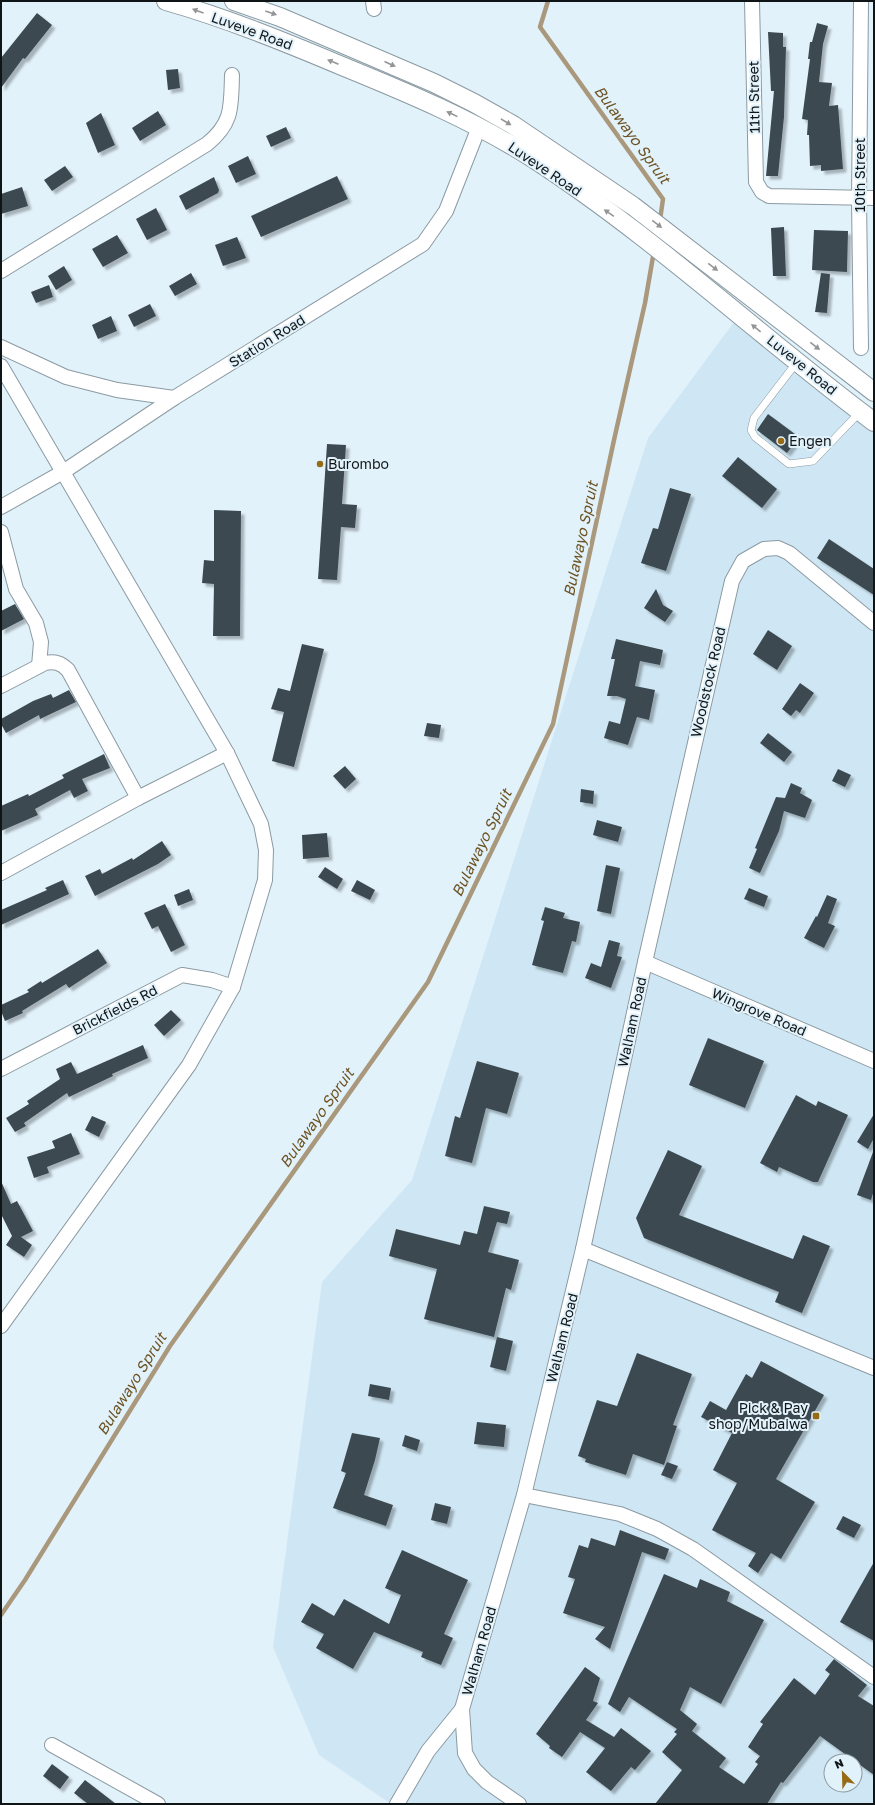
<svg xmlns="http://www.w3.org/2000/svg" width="875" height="1805" viewBox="0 0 875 1805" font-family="'Golos Text',sans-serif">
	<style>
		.built { fill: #cfe7f4; fill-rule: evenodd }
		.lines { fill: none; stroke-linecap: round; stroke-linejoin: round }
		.stream { stroke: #a9987c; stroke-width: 4.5 }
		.building { fill: #3c4a51; filter: url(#shadow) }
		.service-casing { stroke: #8b9aa2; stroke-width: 8 }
		.minor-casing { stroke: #8b9aa2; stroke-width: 16 }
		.tertiary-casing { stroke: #8b9aa2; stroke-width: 20 }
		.service { stroke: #fff; stroke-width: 7 }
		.minor { stroke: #fff; stroke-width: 14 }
		.tertiary { stroke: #fff; stroke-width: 18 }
		.oneway { fill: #939597 }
		.poi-dot { fill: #956b16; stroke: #e2f2fb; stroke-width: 1.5 }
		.labels { text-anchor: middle; stroke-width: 4; stroke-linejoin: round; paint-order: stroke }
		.street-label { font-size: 14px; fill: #0f1417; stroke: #e2f2fb }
		.poi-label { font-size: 14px; fill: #0f1417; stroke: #e2f2fb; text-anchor: start }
		.water-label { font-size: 15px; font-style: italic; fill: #6d5323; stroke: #e2f2fb }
	</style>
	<defs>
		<filter id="shadow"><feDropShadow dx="3.5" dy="3.5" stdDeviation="1" flood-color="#0004"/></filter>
	</defs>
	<rect width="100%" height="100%" fill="#e2f2fb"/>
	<!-- built -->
	<path class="built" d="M737,318L874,428V1804H391L319,1755L273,1647L322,1282L412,1180L648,438ZM831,1761H855V1785H831Z"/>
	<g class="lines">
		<!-- stream -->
		<g class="stream">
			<path d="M548,1L540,27L663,199L660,220"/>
			<path d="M1,1615L25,1580L170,1346L428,982L553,724L614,440L645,303L654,251"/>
		</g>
	</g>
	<!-- building -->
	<g class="building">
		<path d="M37,13L52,25L25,59L23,58L1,88V58Z"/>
		<path d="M817,23L828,26L823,44L819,82L832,83L829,106L838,105L843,169L821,171V165L810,166L809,135H807L808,120L802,119L810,59H808L810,42H812Z"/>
		<path d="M768,32L783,33V47H786L784,117L778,176H766L774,91H771Z"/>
		<path d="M178,69L180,88L168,90L166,70Z"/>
		<path d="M158,111L166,125L140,141L132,128Z"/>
		<path d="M101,113L115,145L98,153L86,123Z"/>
		<path d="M286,127L291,138L271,147L266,136Z"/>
		<path d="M248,156L256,174L236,183L228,166Z"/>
		<path d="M65,166L73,177L52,191L44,180Z"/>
		<path d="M337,176L348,199L261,237L251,216Z"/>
		<path d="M214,177L219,190L218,193L186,210L179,196Z"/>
		<path d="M22,187L28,206L1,214V194Z"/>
		<path d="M156,208L167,230L147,240L136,219Z"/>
		<path d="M784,227L786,276H773L771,228Z"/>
		<path d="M814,230L848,231L847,272L812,270Z"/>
		<path d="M117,235L128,253L103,267L92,249Z"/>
		<path d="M237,237L246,258L223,266L215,245Z"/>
		<path d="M64,266L72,280L56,290L48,276Z"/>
		<path d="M191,273L197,284L175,296L169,286Z"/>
		<path d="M821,273L830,274L827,313L815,312Z"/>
		<path d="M49,285L53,297L36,303L31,292Z"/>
		<path d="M150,304L156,316L134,327L128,315Z"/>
		<path d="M111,316L117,331L98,339L92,325Z"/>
		<path d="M768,414L799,437L787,453L757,430Z"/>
		<path d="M327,444L346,445L342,504L357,505L355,528L341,527L337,580L318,579Z"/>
		<path d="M738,457L777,489L762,508L722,476Z"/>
		<path d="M670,488L691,494L666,571L641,563L653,528L658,529Z"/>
		<path d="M214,510L241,511L240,636H213L214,584L202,583L204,560L214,561Z"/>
		<path d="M829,539L874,569V595L817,558Z"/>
		<path d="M656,589L663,605L673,611L665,622L644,608Z"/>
		<path d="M15,604L24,619L1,631V611Z"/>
		<path d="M768,630L792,646L777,670L753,654Z"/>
		<path d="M616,639L663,650L660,665L640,661L635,686L655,690L649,720L637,717L628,745L604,738L609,721L620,724L626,699L617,696H607L615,659H611Z"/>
		<path d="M302,644L324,649L294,767L272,761L284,712L271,709L278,688L290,691Z"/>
		<path d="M800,683L814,693L800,713L796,710L791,716L782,709Z"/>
		<path d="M69,690L76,702L40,719L39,715L6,733L1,724V719L33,701L51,694L53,698Z"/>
		<path d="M427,723L441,725L439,738L424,736Z"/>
		<path d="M768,733L792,752L784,762L760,743Z"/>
		<path d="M104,754L110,768L82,779L88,791L74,798L70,790L35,809L38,815L1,831V806L28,794L29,796L64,778L62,775Z"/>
		<path d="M345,766L356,779L345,789L333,776Z"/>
		<path d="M838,769L851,775L845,787L832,781Z"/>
		<path d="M791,783L802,788L800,793L812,800L805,818L784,811L779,831L760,873L749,868L757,849L755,848L776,797L785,798Z"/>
		<path d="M581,789L594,791L593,804L580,802Z"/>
		<path d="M597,820L622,827L618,842L593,835Z"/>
		<path d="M327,833L329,857L303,859L302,835Z"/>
		<path d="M162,841L171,855L158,864L95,896L85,876L100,869L102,874L132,858L133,860Z"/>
		<path d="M606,865L620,868L611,914L597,911Z"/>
		<path d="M325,867L343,879L337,889L318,877Z"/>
		<path d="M63,880L69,894L1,925V910L47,890L45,888Z"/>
		<path d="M357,880L375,890L370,900L351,891Z"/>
		<path d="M749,888L768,896L764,907L744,899Z"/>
		<path d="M189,889L193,900L178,906L174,895Z"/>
		<path d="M827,895L837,899L828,923L835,926L824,948L804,938L816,916L817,917Z"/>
		<path d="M165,904L185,945L171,952L158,926L152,929L144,913Z"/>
		<path d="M545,907L565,913L563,918L580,922L576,942L572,941L563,973L532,965L544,921L541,920Z"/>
		<path d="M609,940L620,943L617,956L622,957L611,988L585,978L591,963L601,967Z"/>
		<path d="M98,949L107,963L69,988L66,984L22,1011L23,1013L5,1021L1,1011V1005L29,992L27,990L41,981L42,983Z"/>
		<path d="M171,1010L181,1020L164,1036L154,1025Z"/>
		<path d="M708,1038L764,1061L745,1108L689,1085Z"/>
		<path d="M143,1045L148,1058L112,1074L113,1076L69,1097L67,1093L24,1123L26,1126L15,1132L6,1118L29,1104L27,1101L60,1079L56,1069L71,1062L77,1074Z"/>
		<path d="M477,1061L519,1073L507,1114L486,1108L472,1163L445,1156L455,1116L460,1118Z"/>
		<path d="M796,1095L816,1106L818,1101L848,1115L818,1182H813L779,1167L777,1172L760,1163Z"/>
		<path d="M874,1114V1138L868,1149L857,1142Z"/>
		<path d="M92,1116L106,1122L99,1137L85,1130Z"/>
		<path d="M71,1133L80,1154L47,1167L49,1173L34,1178L27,1157L55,1148L52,1141Z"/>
		<path d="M668,1150L702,1166L679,1215L793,1259L803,1235L830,1246L802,1313L775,1302L779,1292L644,1238L636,1218Z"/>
		<path d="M873,1152H874V1190L871,1200L857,1195Z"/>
		<path d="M1,1181L11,1204L17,1201L33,1231L21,1237L32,1245L24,1257L6,1245L12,1236L1,1214Z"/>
		<path d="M484,1206L510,1212L507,1224L497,1222L488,1252L519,1260L511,1290L506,1288L494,1337L424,1319L437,1269L389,1256L396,1229L460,1245L464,1231L477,1234Z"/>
		<path d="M497,1337L513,1341L506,1371L490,1367Z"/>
		<path d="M637,1353L692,1374L673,1425L677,1426L664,1465L633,1454L626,1475L585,1462L586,1459L578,1456L597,1400L617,1406Z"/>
		<path d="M761,1361L824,1395L776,1479L815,1502L781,1559L771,1553L758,1573L748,1566L756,1553L712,1530L737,1483L713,1470L732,1433L701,1417L710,1401L726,1410L746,1374L752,1378Z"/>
		<path d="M370,1384L391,1388L389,1400L368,1396Z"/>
		<path d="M477,1422L506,1425L504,1447L474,1444Z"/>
		<path d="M352,1433L380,1438L375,1460L364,1495L393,1505L386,1526L333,1508L346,1473L341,1471Z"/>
		<path d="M405,1435L420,1440L417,1451L402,1446Z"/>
		<path d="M667,1462L678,1466L672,1479L661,1475Z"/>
		<path d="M435,1503L451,1507L447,1524L431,1520Z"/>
		<path d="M843,1516L861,1525L854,1538L836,1529Z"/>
		<path d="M620,1530L669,1549L665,1560L642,1552L610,1649L595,1639L605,1627L563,1613L575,1579L568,1577L579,1545L588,1548L591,1538L615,1546Z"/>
		<path d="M402,1550L468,1580L444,1634L453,1638L441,1665L421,1657L423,1652L374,1632L353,1669L316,1648L324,1634L301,1622L312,1603L334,1616L344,1599L389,1624L401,1595L385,1588Z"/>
		<path d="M874,1562V1641L840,1622Z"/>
		<path d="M664,1574L697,1588L700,1579L730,1592L727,1601L764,1620L721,1704L690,1687L680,1710L697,1724L692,1731L726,1758L719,1767L744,1784L758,1764L755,1762L760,1756L748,1747L763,1724L760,1722L794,1678L815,1695L830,1674L825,1670L834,1659L867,1685L858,1696L874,1706V1775L820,1736L783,1783L781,1782L767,1804H655L682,1770L662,1752L677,1734L674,1732L677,1729L629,1697L620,1712L608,1704Z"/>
		<path d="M585,1667L600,1678L593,1701L598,1703L586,1720L614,1737L621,1728L651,1751L635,1770L631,1767L611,1791L586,1772L605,1748L580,1732L562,1757L549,1748L550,1746L536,1734Z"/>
		<path d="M52,1764L69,1777L60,1789L43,1776Z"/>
		<path d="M85,1780L116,1804H88L74,1793Z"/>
	</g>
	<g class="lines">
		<!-- service casing -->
		<g class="service-casing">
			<path id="service" d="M797,362L754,418L751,430L755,437L789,464L813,461L860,412"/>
		</g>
		<!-- minor casing -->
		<g class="minor-casing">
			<g id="minor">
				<path d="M373,1L374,9"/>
				<path d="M752,1L756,182L762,192L769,196L874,198"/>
				<path d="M861,1L859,199L861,348"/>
				<path d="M1,271L207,144C233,123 231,107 232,75"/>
				<path d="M1,347L66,377L117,390L174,398"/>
				<path d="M1,366L227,753L261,824L266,850L265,880L233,987L189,1065L1,1326"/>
				<path d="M1,507L63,472L174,398L423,244L446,211L479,127"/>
				<path d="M1,532L16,589L36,623L41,642L39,666"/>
				<path d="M1,686L45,663C55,661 61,663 68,670L138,798"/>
				<path d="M1,873L138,798L227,753"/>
				<path d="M645,962L874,1061"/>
				<path d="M1,1069L182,975L212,980L233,987"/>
				<path d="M583,1249L874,1368"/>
				<path d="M524,1495L620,1514L657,1529L693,1549L874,1677"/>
				<path d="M52,1745L158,1804"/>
				<path d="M397,1804L428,1751L462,1709"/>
				<path d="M519,1804L487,1782L474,1769L465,1753L462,1709L524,1495L583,1249L645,962L732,581L743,561L764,549L778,548L789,553L874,623"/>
			</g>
		</g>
		<!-- tertiary casing -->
		<g class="tertiary-casing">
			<g id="tertiary">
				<path d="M166,1C226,18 285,42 342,66C408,93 473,120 534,159C654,237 759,336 874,422"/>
				<path d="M234,1L280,17L434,83L474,103L513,125L633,206L874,392"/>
			</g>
		</g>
		<!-- service -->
		<use href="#service" class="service"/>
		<!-- minor -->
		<use href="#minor" class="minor"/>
		<!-- tertiary -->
		<use href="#tertiary" class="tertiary"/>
	</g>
	<!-- one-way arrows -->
	<defs><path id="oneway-solid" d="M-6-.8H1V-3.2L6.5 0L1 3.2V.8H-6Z"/></defs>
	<g class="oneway">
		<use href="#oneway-solid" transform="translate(198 11) rotate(-160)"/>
		<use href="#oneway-solid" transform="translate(271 13) rotate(19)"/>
		<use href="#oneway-solid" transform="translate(333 62) rotate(-157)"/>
		<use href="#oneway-solid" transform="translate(390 64) rotate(24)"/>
		<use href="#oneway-solid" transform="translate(452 114) rotate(-154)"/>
		<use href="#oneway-solid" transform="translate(506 122) rotate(31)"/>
		<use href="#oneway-solid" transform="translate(609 213) rotate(-145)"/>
		<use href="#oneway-solid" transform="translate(657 224) rotate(37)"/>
		<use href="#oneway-solid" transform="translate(713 267) rotate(37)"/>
		<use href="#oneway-solid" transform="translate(756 328) rotate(-141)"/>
		<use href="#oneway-solid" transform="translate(815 346) rotate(38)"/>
	</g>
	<!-- markers -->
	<g class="poi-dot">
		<circle cx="781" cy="441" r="4"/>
		<circle cx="320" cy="464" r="4"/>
		<rect x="812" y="1412" width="8" height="8" rx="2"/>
	</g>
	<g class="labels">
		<!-- street labels -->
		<g class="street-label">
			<text transform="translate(252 31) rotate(20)" y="5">Luveve Road</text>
			<text transform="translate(754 97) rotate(-91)" y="5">11th Street</text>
			<text transform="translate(545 169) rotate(34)" y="5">Luveve Road</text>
			<text transform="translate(860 175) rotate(-90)" y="5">10th Street</text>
			<text transform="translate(267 341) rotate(-32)" y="5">Station Road</text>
			<text transform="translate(802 365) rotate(39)" y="5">Luveve Road</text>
			<text transform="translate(708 682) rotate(-77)" y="5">Woodstock Road</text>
			<text transform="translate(115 1010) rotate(-27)" y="5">Brickfields Rd</text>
			<text transform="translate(759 1012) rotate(23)" y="5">Wingrove Road</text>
			<text transform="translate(632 1022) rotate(-78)" y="5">Walham Road</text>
			<text transform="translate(562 1338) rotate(-76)" y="5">Walham Road</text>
			<text transform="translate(479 1651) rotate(-74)" y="5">Walham Road</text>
		</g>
		<!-- poi labels -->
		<g class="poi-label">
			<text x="789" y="446">Engen</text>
			<text x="328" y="469">Burombo</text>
			<text x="808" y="1413" text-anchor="end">Pick &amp; Pay<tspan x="808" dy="16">shop/Mubaiwa</tspan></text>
		</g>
		<!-- water labels -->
		<g class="water-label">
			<text transform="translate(632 135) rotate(54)" y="5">Bulawayo Spruit</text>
			<text transform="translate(581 539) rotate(-78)" y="5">Bulawayo Spruit</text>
			<text transform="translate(482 843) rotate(-64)" y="5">Bulawayo Spruit</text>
			<text transform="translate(317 1118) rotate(-55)" y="5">Bulawayo Spruit</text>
			<text transform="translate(132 1384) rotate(-58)" y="5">Bulawayo Spruit</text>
		</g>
	</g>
	<!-- border -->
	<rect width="875" height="1805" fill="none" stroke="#0f1417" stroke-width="4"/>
	<!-- north arrow -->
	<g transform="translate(843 1773) rotate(337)"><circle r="19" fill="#e2f2fb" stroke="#8e99a0"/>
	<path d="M0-3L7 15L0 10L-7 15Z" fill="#956b16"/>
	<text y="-6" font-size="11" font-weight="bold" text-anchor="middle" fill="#0f1417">N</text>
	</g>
</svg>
